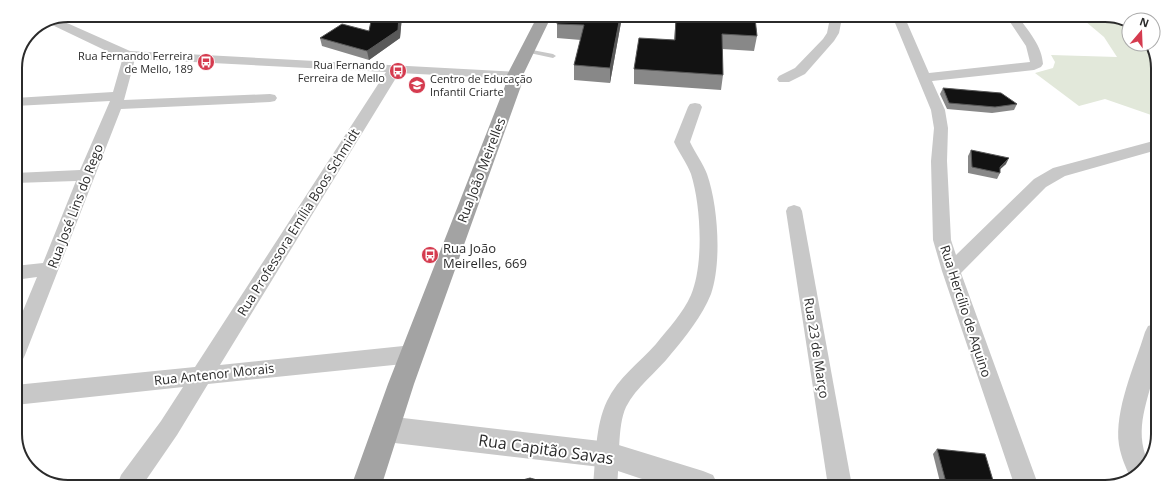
<svg xmlns="http://www.w3.org/2000/svg" width="1173" height="502" viewBox="0 0 1173 502" font-family="'Open Sans',sans-serif">
	<style>
		.green { fill: #e2e8da }
		.lines { fill: none; stroke-linecap: round; stroke-linejoin: round }
		.service { fill: #c8c8c8; fill-rule: evenodd }
		.minor { fill: #c8c8c8; fill-rule: evenodd }
		.tertiary { fill: #c8c8c8; fill-rule: evenodd }
		.primary { fill: #a3a3a3; fill-rule: evenodd }
		.wall { fill: #888 }
		.shaded-wall { fill: #595959 }
		.building { fill: #121212; stroke: #595959 }
		.labels { text-anchor: middle; stroke-width: 4; stroke-linejoin: round; paint-order: stroke }
		.far-poi-label { font-size: 11px; fill: #2b2b2b; stroke: #fff; text-anchor: end }
		.street-label { font-size: 13px; fill: #2b2b2b; stroke: #fff }
		.poi-label { font-size: 13px; fill: #2b2b2b; stroke: #fff; text-anchor: start }
		.near-street-label { font-size: 16px; fill: #2b2b2b; stroke: #fff }
		.rim { fill: none; stroke: #2b2b2b; stroke-width: 2 }
	</style>
	<rect width="100%" height="100%" fill="#fff"/>
	<!-- green -->
	<path class="green" d="M1085,21L1129,23V44H1150L1158,64L1157,117L1105,99L1079,106L1035,73L1053,68L1055,62L1051,55L1117,57L1104,37Z"/>
	<g class="lines">
		<!-- service -->
		<path class="service" d="M527,49L553,54L556,56L553,58L525,52V50Z"/>
		<!-- minor -->
		<g class="minor">
			<path d="M830,18H842L839,33L834,41L805,74L789,82H779L777,79L779,76L795,68L823,39L827,33Z"/>
			<path d="M893,18H905L929,73L1030,62L1026,46L1008,19H1020C1029,32 1042,46 1043,64L1041,67L1034,70L932,81L945,110L948,128L947,161L951,240L956,255L1034,179L1053,168L1157,140V150L1065,176L1046,187L961,273L1039,487H1015L942,271L933,240L931,161L934,128L931,110Z"/>
			<path d="M58,19L130,51L520,72L522,75L520,78L515,79L399,73L220,365L413,345L420,348L423,354L420,360L413,363L208,384L177,435L144,483H118L121,475L161,421L183,387L15,405V385L195,367L386,72L135,59L124,100L270,94L275,95L277,98L275,101L270,102L121,109L25,355L22,361L15,364V330L37,277L15,280V266L43,263L76,181L15,183V173L80,170L110,101L15,106V98L113,92L123,57L117,56L48,23Z"/>
			<path d="M1115,19H1125L1126,20C1124,24 1120,24 1116,23Z"/>
			<path d="M695,103L700,104L702,107L690,142C695,153 703,163 707,174C718,205 722,262 711,294C702,316 686,336 671,354C657,372 636,387 626,407C617,426 620,463 617,485H593C596,458 595,426 607,401C618,378 639,363 656,344C668,329 683,313 691,295C704,264 701,206 691,174C687,163 679,153 674,142L688,107L690,104Z"/>
			<path d="M794,205L800,207L802,211L852,486H828L786,211L788,207Z"/>
			<path d="M1155,324C1156,336 1157,354 1155,367C1149,401 1133,427 1148,462L1135,478L1131,479C1126,468 1121,457 1119,445C1114,410 1135,365 1145,332L1148,326Z"/>
		</g>
		<!-- tertiary -->
		<path class="tertiary" d="M386,416L609,442L703,471L713,475L718,485H660L609,468L386,442L376,438L372,429L376,420Z"/>
		<!-- primary -->
		<path class="primary" d="M537,17H551L523,75L521,86L414,384L382,484H352L388,384L505,86L507,75Z"/>
	</g>
	<!-- wall -->
	<g class="wall">
		<path d="M372,16H402L400,38L369,60L322,46L320,38L369,31Z"/>
		<path d="M622,17L610,83L574,80V65L581,40L557,38V24Z"/>
		<path d="M676,17L755,18L757,36L754,51L722,49L723,75L721,90L634,84V69L674,40Z"/>
		<path d="M1140,44H1150L1154,54L1152,50L1143,49Z"/>
		<path d="M943,88L1017,104L1014,110L992,113L947,109L940,94Z"/>
		<path d="M971,150L1006,164L1000,169V173L997,179L968,173V156Z"/>
		<path d="M937,449L995,487L930,486L932,485L941,486L933,454Z"/>
	</g>
	<!-- shaded-wall -->
	<g class="shaded-wall">
		<path d="M399,16H402L400,38L369,60L367,51Z"/>
		<path d="M620,17H622L610,83V68Z"/>
		<path d="M1009,158L1006,164L996,173L1000,167Z"/>
	</g>
	<!-- building -->
	<g class="building">
		<path d="M372,16H399L398,30L367,51L320,38L342,24L369,31Z"/>
		<path d="M559,17H620L610,68L574,65L584,25L557,24Z"/>
		<path d="M676,17L755,18L757,36L722,34L723,75L634,69L639,38L675,40Z"/>
		<path d="M943,88L1001,93L1017,104L995,107L949,103Z"/>
		<path d="M971,150L1009,158L1000,167V173L972,167Z"/>
		<path d="M937,449L985,454L995,487L932,486V485L947,486Z"/>
		<path d="M530,478L555,485H511L515,482Z"/>
	</g>
	<!-- icons -->
	<defs>
		<g id="bus-disc" transform="scale(0.9)"><circle r="9.5" fill="#d53b4f" stroke="#fff"/><path d="M-5-6H5V4H4V6H2V4H-2V6H-4V4H-5ZM-3.5-4V0h7V-4ZM-3.5 1.2v1.5H-2V1.2ZM2 1.2v1.5H3.5V1.2Z" fill="#fff"/></g>
		<g id="school-disc" transform="scale(0.9)"><circle r="9.5" fill="#d53b4f" stroke="#fff"/><path d="M0-5L7-2L0 1L-7-2ZM-4 1L0 2.5L4 1V4Q0 6-4 4Z" fill="#fff"/></g>
	</defs>
	<g fill-rule="evenodd">
		<use href="#bus-disc" x="206" y="62"/>
		<use href="#bus-disc" x="398" y="71"/>
		<use href="#school-disc" x="417" y="85"/>
		<use href="#bus-disc" x="430" y="255"/>
	</g>
	<g class="labels">
		<!-- far-poi labels -->
		<g class="far-poi-label">
			<text x="193" y="60">Rua Fernando Ferreira<tspan x="193" dy="13">de Mello, 189</tspan></text>
			<text x="385" y="69">Rua Fernando<tspan x="385" dy="13">Ferreira de Mello</tspan></text>
			<text x="430" y="83" text-anchor="start">Centro de Educação<tspan x="430" dy="13">Infantil Criarte</tspan></text>
		</g>
		<!-- street labels -->
		<g class="street-label">
			<text transform="translate(481 170) rotate(-69)" y="5">Rua João Meirelles</text>
			<text transform="translate(75 206) rotate(-69)" y="5">Rua José Lins do Rego</text>
			<text transform="translate(298 222) rotate(-58)" y="5">Rua Professora Emília Boos Schmidt</text>
			<text transform="translate(966 311) rotate(72)" y="5">Rua Hercílio de Aquino</text>
			<text transform="translate(817 348) rotate(81)" y="5">Rua 23 de Março</text>
			<text transform="translate(214 374) rotate(-6)" y="5">Rua Antenor Morais</text>
		</g>
		<!-- poi labels -->
		<g class="poi-label">
			<text x="443" y="253">Rua João<tspan x="443" dy="15">Meirelles, 669</tspan></text>
		</g>
		<!-- near-street labels -->
		<g class="near-street-label">
			<text transform="translate(546 449) rotate(8)" y="6">Rua Capitão Savas</text>
		</g>
	</g>
	<!-- crop -->
	<path d="M0 0H1173V502H0ZM68 22H1105A46 46 0 0 1 1151 68V434A46 46 0 0 1 1105 480H68A46 46 0 0 1 22 434V68A46 46 0 0 1 68 22Z" fill="#fff" fill-rule="evenodd"/>
	<path class="rim" d="M68 22H1105A46 46 0 0 1 1151 68V434A46 46 0 0 1 1105 480H68A46 46 0 0 1 22 434V68A46 46 0 0 1 68 22Z"/>
	<!-- north arrow -->
	<g transform="translate(1141 32) rotate(19)"><circle r="19" fill="#ffffff" stroke="#aaaaaa"/>
	<path d="M0-3L7 15L0 10L-7 15Z" fill="#d53b4f"/>
	<text y="-6" font-size="11" font-weight="bold" text-anchor="middle" fill="#2b2b2b">N</text>
	</g>
</svg>
